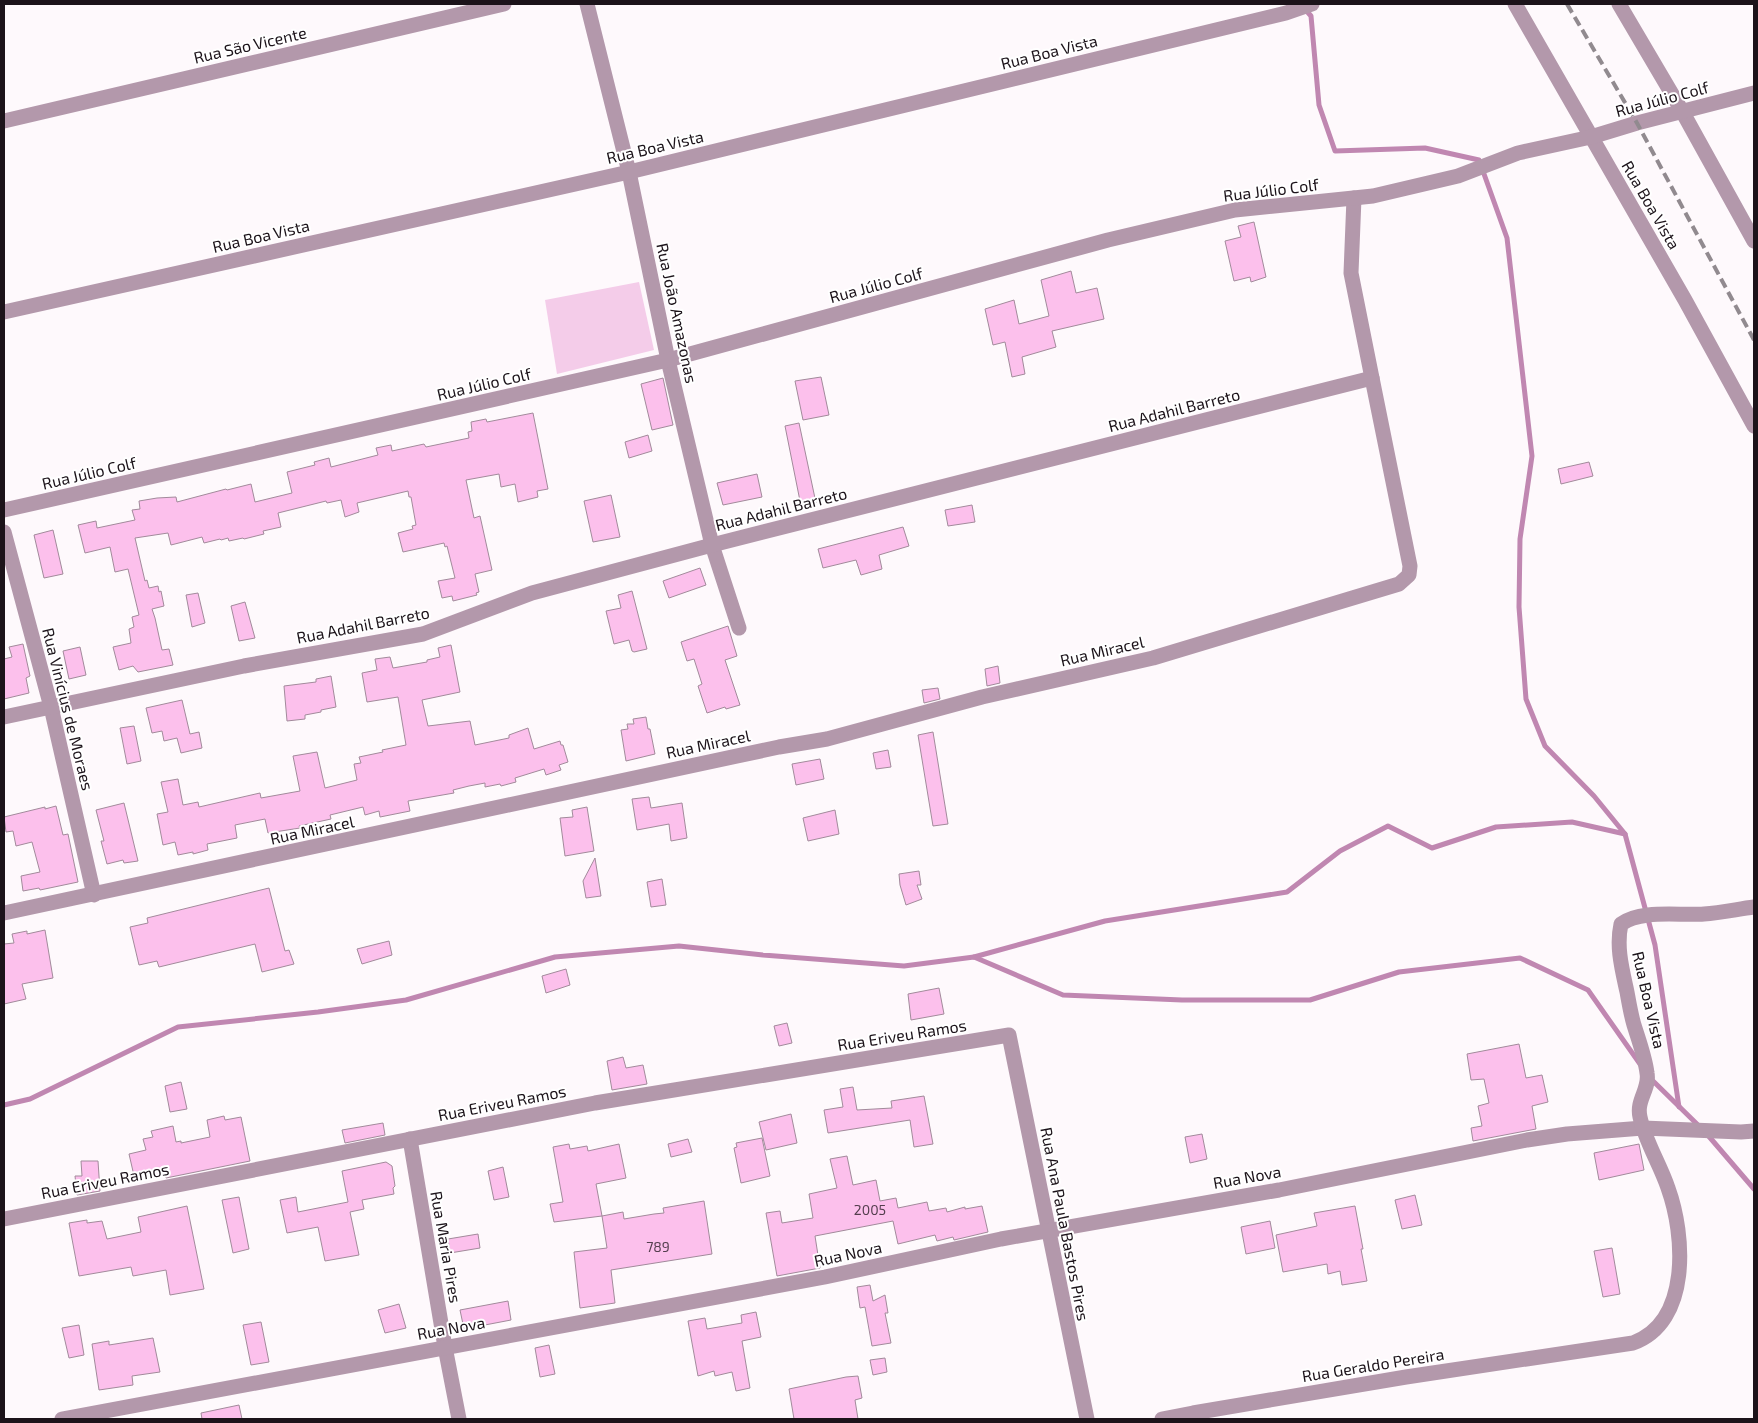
<svg xmlns="http://www.w3.org/2000/svg" width="1758" height="1423" viewBox="0 0 1758 1423" font-family="'Exo 2',sans-serif">
	<style>
		.green { fill: #f4cce9 }
		.lines { fill: none; stroke-linecap: round; stroke-linejoin: round }
		.stream { stroke: #c087b1; stroke-width: 5 }
		.building { fill: #fcc0ec; stroke: #a28a9b }
		.minor { stroke: #b398ab; stroke-width: 15 }
		.rail { stroke: #918a8f; stroke-width: 4; stroke-dasharray: 10 5; stroke-linecap: butt }
		.labels { text-anchor: middle; stroke-width: 4; stroke-linejoin: round; paint-order: stroke }
		.number-label { font-size: 14px; fill: #543e4e }
		.street-label { font-size: 16px; fill: #1c131a; stroke: #fff }
	</style>
	<rect width="100%" height="100%" fill="#fef9fc"/>
	<!-- green -->
	<path class="green" d="M639,282L654,350L557,374L545,300Z"/>
	<g class="lines">
		<!-- stream -->
		<g class="stream">
			<path d="M1304,8L1311,16L1319,105L1335,151L1425,148L1479,160L1507,238L1532,456L1520,539L1519,607L1526,699L1545,746L1594,796L1625,834"/>
			<path d="M974,957L1105,921L1287,892L1340,851L1388,826L1432,848L1496,827L1572,822L1625,834L1655,945L1679,1107"/>
			<path d="M1651,1079L1700,1127"/>
			<path d="M4,1105L30,1099L178,1027L318,1012L406,1000L555,957L679,946L763,955L904,966L974,957L1063,995L1182,1000H1310L1399,972L1520,958L1588,990L1640,1064"/>
			<path d="M1706,1133L1754,1189"/>
		</g>
	</g>
	<!-- building -->
	<g class="building">
		<path d="M1254,222L1266,277L1251,282L1250,277L1234,281L1225,241L1241,237L1238,226Z"/>
		<path d="M1071,271L1076,293L1097,288L1104,319L1052,331L1056,347L1022,357L1025,374L1012,377L1005,342L993,345L985,309L1014,300L1019,324L1049,316L1041,280Z"/>
		<path d="M821,377L829,415L803,420L795,381Z"/>
		<path d="M663,378L673,425L652,430L641,384Z"/>
		<path d="M533,413L548,489L537,491L538,497L518,502L515,484L501,487L499,474L466,480L474,518L480,516L492,570L475,574L479,592L476,593L477,595L453,601L452,596L442,598L438,581L455,578L447,546L445,547L444,543L403,552L398,533L413,529L412,526L416,525L411,497H409L408,491L357,503L359,512L345,517L341,500L327,503L326,501L278,513L281,527L263,531L264,534L244,539L243,538L229,541L228,538L221,540L220,539L204,543L202,537L171,545L168,533L135,538L145,581L147,580L149,588L158,586L159,592L161,591L164,606L152,609L155,618L162,650L169,649L173,665L138,672L133,666L119,670L113,647L131,643L129,629L134,627L132,617L139,615L128,569L115,572L110,547L85,553L78,525L96,521L97,528L135,520L132,510L140,509L139,501L157,498L176,497L177,502L226,489L227,490L251,484L255,502L292,493L287,472L315,465L314,462L329,458L331,467L378,455L376,448L391,445L392,451L424,444L426,447L469,438L468,432L472,431L471,422L486,419L487,422Z"/>
		<path d="M799,423L816,503L801,506L785,426Z"/>
		<path d="M648,435L652,451L629,458L625,442Z"/>
		<path d="M1589,462L1593,476L1561,484L1558,469Z"/>
		<path d="M757,474L762,497L723,505L717,483Z"/>
		<path d="M611,495L620,537L593,542L584,501Z"/>
		<path d="M972,505L975,522L948,526L945,510Z"/>
		<path d="M903,527L909,546L879,555L882,569L861,575L856,560L823,568L818,549Z"/>
		<path d="M53,530L63,574L44,578L34,535Z"/>
		<path d="M700,568L706,585L669,598L663,581Z"/>
		<path d="M632,591L647,649L634,652L632,651L629,640L614,644L606,611L621,608L618,595Z"/>
		<path d="M198,593L205,623L192,627L186,595Z"/>
		<path d="M245,602L255,638L239,641L231,606Z"/>
		<path d="M728,626L737,656L725,660L740,705L726,709L725,707L707,713L698,686L702,684L694,659L687,661L681,642Z"/>
		<path d="M23,644L30,676L26,678L29,693L4,699V659L12,657L9,647Z"/>
		<path d="M451,645L460,692L422,700L428,726L470,721L475,745L509,738V735L528,728L534,749L560,741L561,745H563L568,762L559,765L561,770L546,775L544,769L515,778L516,782L501,786L500,784L485,787V783L469,786L453,790L454,793L408,801L410,811L380,817L379,811L365,815L363,807L330,815L331,819L299,826L300,828L268,833L265,819L235,825L237,838L207,844L208,850L193,854V852L178,855L175,842L163,845L157,814L168,812L161,782L178,779L183,805L198,802L199,807L260,793L261,798L300,791L293,756L317,752L325,788L357,780L354,764L361,763L359,757L383,752L382,750L406,745L398,697L367,702L362,673L377,670L375,659L390,657L393,668L427,662V660L440,657L438,648Z"/>
		<path d="M80,647L86,675L69,679L63,651Z"/>
		<path d="M998,666L1000,683L987,686L985,669Z"/>
		<path d="M331,676L336,707L321,710V712L305,715V719L287,721L284,686L316,682V679Z"/>
		<path d="M938,688L940,699L924,703L922,690Z"/>
		<path d="M182,700L190,734L199,732L202,748L181,753L177,738L164,741L162,731L152,733L146,708Z"/>
		<path d="M646,717L648,729H650L655,754L626,761L621,730L628,729L627,724H634L633,719Z"/>
		<path d="M134,726L141,761L127,764L120,728Z"/>
		<path d="M933,732L948,824L933,826L918,735Z"/>
		<path d="M888,750L891,767L876,769L873,753Z"/>
		<path d="M820,759L824,779L796,785L792,764Z"/>
		<path d="M649,797L651,808L682,803L687,838L671,841L669,824L637,830L632,799Z"/>
		<path d="M124,803L138,861L124,863L123,860L107,864L101,841H104L96,810Z"/>
		<path d="M56,806L63,835L68,834L78,882L40,890L39,888L23,891L21,876L40,872L32,842L16,846L13,831L6,832L4,817L45,807V809Z"/>
		<path d="M587,807L594,851L565,856L560,818L573,817L572,810Z"/>
		<path d="M835,810L839,834L808,841L803,818Z"/>
		<path d="M595,858L601,896L586,898L583,881Z"/>
		<path d="M919,871L921,885H917L922,899L906,905L900,885L899,874Z"/>
		<path d="M662,879L666,905L651,907L647,882Z"/>
		<path d="M269,888L285,951L289,950L294,964L262,972L255,944L159,967L157,961L139,965L130,927L148,923L147,918Z"/>
		<path d="M45,930L53,978L22,984L26,999L4,1004V944L14,943L12,934L27,931V934Z"/>
		<path d="M389,941L392,955L362,964L357,949Z"/>
		<path d="M566,969L570,985L546,993L542,976Z"/>
		<path d="M939,988L944,1014L911,1020L908,994Z"/>
		<path d="M787,1023L792,1043L779,1046L774,1026Z"/>
		<path d="M1519,1044L1526,1078L1542,1075L1548,1102L1532,1106L1536,1129L1473,1141L1471,1128L1482,1126L1478,1106L1489,1103L1484,1079L1471,1080L1467,1054Z"/>
		<path d="M623,1057L626,1068L643,1065L647,1084L612,1090L607,1061Z"/>
		<path d="M181,1082L187,1109L170,1112L165,1086Z"/>
		<path d="M853,1087L857,1110L892,1108L891,1101L924,1096L933,1144L914,1147L910,1120L828,1133L824,1110L843,1107L840,1089Z"/>
		<path d="M791,1114L797,1143L766,1150L759,1122Z"/>
		<path d="M224,1116L225,1120L241,1117L250,1161L166,1178L165,1173L135,1180L129,1154L146,1150L143,1139L153,1137L151,1131L173,1126L176,1142L181,1141V1143L210,1137L207,1120Z"/>
		<path d="M383,1123L385,1135L345,1143L342,1130Z"/>
		<path d="M1202,1134L1207,1159L1190,1163L1185,1137Z"/>
		<path d="M762,1138L770,1176L741,1183L734,1148L737,1147L736,1143Z"/>
		<path d="M688,1139L692,1152L671,1157L668,1144Z"/>
		<path d="M569,1144L570,1149L587,1146L588,1151L619,1144L626,1178L596,1184L602,1216L554,1222L550,1204L563,1202L553,1147Z"/>
		<path d="M1639,1144L1644,1170L1599,1180L1594,1153Z"/>
		<path d="M847,1156L853,1185L876,1180L880,1201L896,1198L898,1208L927,1202L929,1211L946,1208L947,1212L965,1207V1209L982,1206L988,1232L954,1240L953,1237L937,1241L935,1235L898,1244L893,1221L815,1236L820,1268L777,1276L766,1213L780,1211L782,1223L813,1218L809,1194L837,1188L830,1159Z"/>
		<path d="M81,1161H98L100,1191L77,1195L75,1176H82Z"/>
		<path d="M386,1162L392,1166L395,1186L393,1188L394,1194L362,1200L364,1209L350,1212L359,1255L325,1261L318,1227L287,1233L280,1200L296,1197L298,1212L348,1202L342,1171Z"/>
		<path d="M503,1167L509,1197L494,1200L488,1171Z"/>
		<path d="M1415,1195L1422,1225L1402,1229L1395,1200Z"/>
		<path d="M239,1197L249,1249L233,1253L222,1200Z"/>
		<path d="M704,1201L712,1254L611,1270L615,1303L580,1308L574,1252L607,1248L602,1216L623,1212L624,1219L654,1214L664,1213L663,1208Z"/>
		<path d="M187,1206L204,1289L170,1295L166,1270L133,1276L131,1267L79,1276L69,1223L87,1220V1223L102,1221L107,1239L141,1232L138,1217Z"/>
		<path d="M1355,1206L1363,1249H1361L1367,1281L1342,1285L1340,1271L1328,1274L1327,1264L1283,1272L1276,1235L1317,1226L1314,1213Z"/>
		<path d="M1270,1221L1275,1248L1246,1254L1241,1227Z"/>
		<path d="M478,1234L480,1248L450,1253L448,1239Z"/>
		<path d="M1612,1248L1620,1294L1603,1297L1594,1251Z"/>
		<path d="M870,1285L873,1301L885,1295L888,1313H885L891,1343L872,1346L865,1307L860,1308L857,1287Z"/>
		<path d="M508,1301L511,1320L464,1329L460,1310Z"/>
		<path d="M399,1304L406,1328L385,1333L378,1310Z"/>
		<path d="M756,1312L761,1337L742,1341L750,1388L736,1391L732,1372L715,1376L714,1371L698,1376L688,1321L705,1318L707,1329L742,1323L741,1315Z"/>
		<path d="M261,1322L269,1362L251,1365L243,1325Z"/>
		<path d="M79,1325L84,1355L69,1358L62,1328Z"/>
		<path d="M153,1338L160,1372L132,1376L133,1385L99,1390L92,1344L109,1341V1345Z"/>
		<path d="M549,1345L555,1374L540,1377L535,1348Z"/>
		<path d="M885,1358L887,1372L873,1375L870,1360Z"/>
		<path d="M858,1376L862,1398L855,1400L858,1419H794L789,1389L846,1377Z"/>
		<path d="M239,1405L242,1419H202L201,1413Z"/>
	</g>
	<g class="lines">
		<!-- minor -->
		<g class="minor">
			<path d="M587,4L629,172L668,360L712,545L739,628"/>
			<path d="M1515,4L1685,300L1754,426"/>
			<path d="M1619,4L1682,111L1754,241"/>
			<path d="M4,121L504,4"/>
			<path d="M1354,198L1351,273L1372,378"/>
			<path d="M4,312L629,172L1286,13L1312,4"/>
			<path d="M4,510L668,360L1108,240L1235,210L1373,196L1458,176L1518,153L1591,137L1637,123L1754,93"/>
			<path d="M4,532L51,707L94,895"/>
			<path d="M4,717L244,666L423,634L532,593L712,545L1372,378L1410,566L1409,575L1399,584L1153,658L982,697L827,739L779,747L4,913"/>
			<path d="M410,1139L445,1347L459,1419"/>
			<path d="M4,1219L595,1103L1009,1035L1087,1419"/>
			<path d="M62,1419L825,1277L1001,1239L1279,1190L1527,1140L1567,1134L1643,1128L1741,1132L1754,1131"/>
			<path d="M1162,1419L1193,1413L1406,1377L1633,1343C1691,1322 1685,1235 1668,1188C1660,1164 1645,1141 1640,1117C1636,1100 1650,1089 1647,1073C1645,1057 1639,1041 1634,1025C1631,1015 1629,1003 1627,992C1622,969 1616,947 1621,924C1641,909 1680,916 1704,914C1721,913 1738,909 1754,907"/>
		</g>
		<!-- rail -->
		<path class="rail" d="M1567,4L1637,123L1754,340"/>
	</g>
	<g class="labels">
		<!-- number labels -->
		<g class="number-label">
			<text x="870" y="1215">2005</text>
			<text x="658" y="1252">789</text>
		</g>
		<!-- street labels -->
		<g class="street-label">
			<text transform="translate(250 45) rotate(-13)" y="6">Rua São Vicente</text>
			<text transform="translate(1049 52) rotate(-14)" y="6">Rua Boa Vista</text>
			<text transform="translate(1662 99) rotate(-15)" y="6">Rua Júlio Colf</text>
			<text transform="translate(655 147) rotate(-13)" y="6">Rua Boa Vista</text>
			<text transform="translate(1271 190) rotate(-7)" y="6">Rua Júlio Colf</text>
			<text transform="translate(1651 205) rotate(60)" y="6">Rua Boa Vista</text>
			<text transform="translate(261 236) rotate(-13)" y="6">Rua Boa Vista</text>
			<text transform="translate(876 285) rotate(-15)" y="6">Rua Júlio Colf</text>
			<text transform="translate(677 313) rotate(78)" y="6">Rua João Amazonas</text>
			<text transform="translate(484 384) rotate(-13)" y="6">Rua Júlio Colf</text>
			<text transform="translate(1174 410) rotate(-14)" y="6">Rua Adahil Barreto</text>
			<text transform="translate(89 473) rotate(-13)" y="6">Rua Júlio Colf</text>
			<text transform="translate(781 509) rotate(-14)" y="6">Rua Adahil Barreto</text>
			<text transform="translate(363 625) rotate(-11)" y="6">Rua Adahil Barreto</text>
			<text transform="translate(1102 651) rotate(-13)" y="6">Rua Miracel</text>
			<text transform="translate(68 709) rotate(76)" y="6">Rua Vinícius de Moraes</text>
			<text transform="translate(708 744) rotate(-12)" y="6">Rua Miracel</text>
			<text transform="translate(312 830) rotate(-12)" y="6">Rua Miracel</text>
			<text transform="translate(1649 1000) rotate(77)" y="6">Rua Boa Vista</text>
			<text transform="translate(902 1035) rotate(-9)" y="6">Rua Eriveu Ramos</text>
			<text transform="translate(502 1103) rotate(-11)" y="6">Rua Eriveu Ramos</text>
			<text transform="translate(1247 1177) rotate(-10)" y="6">Rua Nova</text>
			<text transform="translate(105 1181) rotate(-11)" y="6">Rua Eriveu Ramos</text>
			<text transform="translate(1065 1224) rotate(79)" y="6">Rua Ana Paula Bastos Pires</text>
			<text transform="translate(446 1247) rotate(80)" y="6">Rua Maria Pires</text>
			<text transform="translate(848 1254) rotate(-12)" y="6">Rua Nova</text>
			<text transform="translate(451 1328) rotate(-10)" y="6">Rua Nova</text>
			<text transform="translate(1373 1365) rotate(-9)" y="6">Rua Geraldo Pereira</text>
		</g>
	</g>
	<!-- border -->
	<rect width="1758" height="1423" fill="none" stroke="#1c131a" stroke-width="10"/>
</svg>
